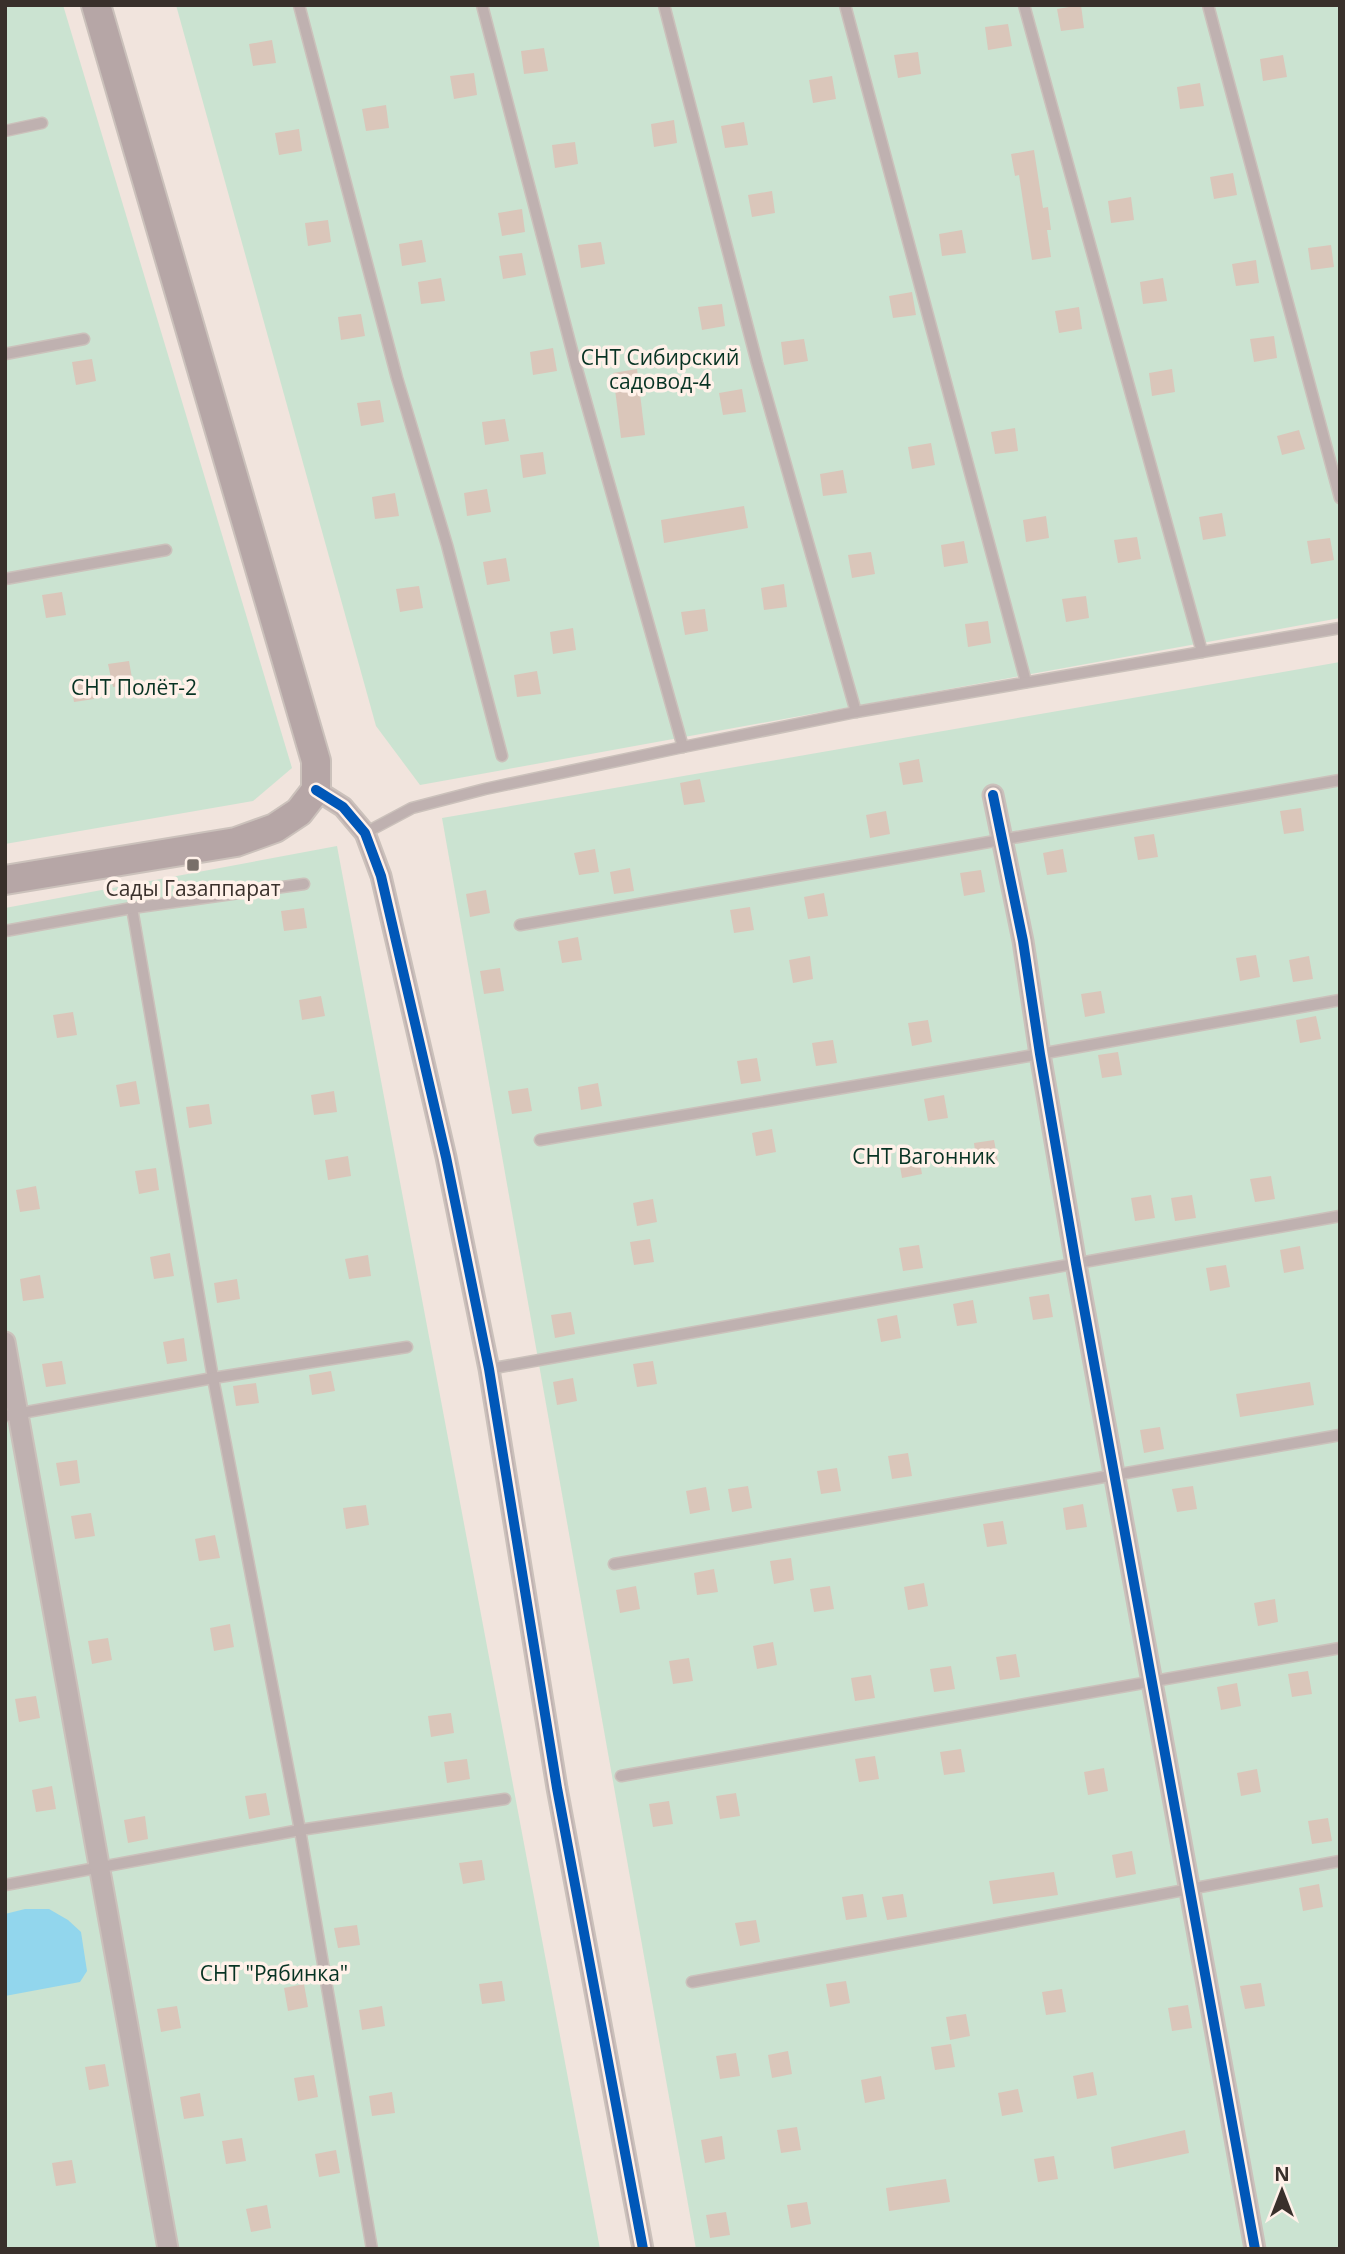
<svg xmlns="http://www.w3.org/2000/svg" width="1345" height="2254" viewBox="0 0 1345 2254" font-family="'Open Sans',sans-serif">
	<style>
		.green { fill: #cbe3d1 }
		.water { fill: #92d6ed }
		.building { fill: #dac6ba }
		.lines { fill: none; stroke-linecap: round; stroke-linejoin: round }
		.lane-casing { stroke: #cbc1bb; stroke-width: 13 }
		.street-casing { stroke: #cbc1bb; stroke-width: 23 }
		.secondary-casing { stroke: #cbc1bb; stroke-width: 32 }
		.lane { stroke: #bfb1b0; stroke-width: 10 }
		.street { stroke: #bfb1b0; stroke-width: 19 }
		.secondary { stroke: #b6a6a6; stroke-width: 28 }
		.cycleway-casing { stroke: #fff1e9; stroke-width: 15 }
		.cycleway { stroke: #0057b8; stroke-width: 10 }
		.poi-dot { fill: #796f69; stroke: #fff1e9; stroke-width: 2.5 }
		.labels { text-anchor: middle; stroke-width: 7; stroke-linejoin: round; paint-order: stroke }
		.park-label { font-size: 21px; fill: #073323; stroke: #fff1e9 }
		.poi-label { font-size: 21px; fill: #39302b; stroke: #fff1e9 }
	</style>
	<rect width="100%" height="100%" fill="#f1e4dd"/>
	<!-- green -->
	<g class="green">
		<path d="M5,5H63L292,768L253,801L5,844Z"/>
		<path d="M176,5H1340V618L420,785L376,726Z"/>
		<path d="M1340,662V2249H696L442,818Z"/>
		<path d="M337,846L600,2249H5V908Z"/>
	</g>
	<!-- water -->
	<path class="water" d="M25,1909H49L68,1920L81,1932L87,1971L80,1982L5,1996V1914Z"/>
	<!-- building -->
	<g class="building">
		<path d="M1081,5L1084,28L1061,31L1057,9Z"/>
		<path d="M1008,24L1012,46L988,50L985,27Z"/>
		<path d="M272,40L276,63L253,66L249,44Z"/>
		<path d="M544,48L548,71L524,74L521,51Z"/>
		<path d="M918,52L921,74L898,78L894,55Z"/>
		<path d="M1283,55L1287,77L1263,81L1260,59Z"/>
		<path d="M474,73L477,95L454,99L450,76Z"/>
		<path d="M832,76L836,99L813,103L809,80Z"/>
		<path d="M1200,83L1204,106L1180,109L1177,87Z"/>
		<path d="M386,105L389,128L366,131L362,109Z"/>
		<path d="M674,120L677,143L654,147L651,124Z"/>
		<path d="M744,122L748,145L725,148L721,126Z"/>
		<path d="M299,129L302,151L279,155L275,133Z"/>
		<path d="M575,142L578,164L555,168L552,145Z"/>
		<path d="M1034,150L1043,208L1048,207L1051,230H1047L1051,257L1032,260L1019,175L1015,176L1011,154Z"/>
		<path d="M1233,173L1237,195L1214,199L1210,177Z"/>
		<path d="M772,191L775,213L752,217L748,195Z"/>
		<path d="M1131,197L1134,220L1111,223L1108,201Z"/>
		<path d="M522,209L525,232L502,236L498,213Z"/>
		<path d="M328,220L331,242L308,246L305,223Z"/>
		<path d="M962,230L966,253L942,256L939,234Z"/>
		<path d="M422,240L426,262L402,266L399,244Z"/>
		<path d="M601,242L605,264L581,268L578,245Z"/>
		<path d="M1331,245L1334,267L1311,270L1308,248Z"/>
		<path d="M522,253L526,275L503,279L499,256Z"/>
		<path d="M1256,260L1259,283L1236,286L1232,264Z"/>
		<path d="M441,278L445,301L421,304L418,282Z"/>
		<path d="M1163,278L1167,301L1143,304L1140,282Z"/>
		<path d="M912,292L916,315L893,318L889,296Z"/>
		<path d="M722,304L725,326L702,330L698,307Z"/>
		<path d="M1079,307L1082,329L1059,333L1055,311Z"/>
		<path d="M361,314L365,336L341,340L338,317Z"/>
		<path d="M1274,336L1277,358L1254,362L1250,339Z"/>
		<path d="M804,339L808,361L784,365L781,342Z"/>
		<path d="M553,348L557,371L533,375L530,352Z"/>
		<path d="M92,359L96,381L76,385L72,362Z"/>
		<path d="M637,369L645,435L621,438L613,373Z"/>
		<path d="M1172,369L1175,392L1152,396L1149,373Z"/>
		<path d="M742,389L746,412L723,415L719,393Z"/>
		<path d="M380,400L384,422L361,426L357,403Z"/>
		<path d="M505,419L509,441L485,445L482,422Z"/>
		<path d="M1015,428L1018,451L995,454L991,432Z"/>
		<path d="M1299,430L1305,449L1282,455L1277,436Z"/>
		<path d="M931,443L935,465L912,469L908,447Z"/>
		<path d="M543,452L546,474L523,478L520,455Z"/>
		<path d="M843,470L847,493L823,496L820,474Z"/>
		<path d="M487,489L491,512L467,516L464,493Z"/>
		<path d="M395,493L399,516L375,519L372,497Z"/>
		<path d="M744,506L748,528L664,543L661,520Z"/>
		<path d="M1222,513L1226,536L1203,540L1199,517Z"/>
		<path d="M1046,516L1049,538L1026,542L1023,520Z"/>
		<path d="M1137,537L1141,559L1118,563L1114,540Z"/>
		<path d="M1330,538L1334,560L1311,564L1307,541Z"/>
		<path d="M964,541L968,563L944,567L941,545Z"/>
		<path d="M871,552L875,574L852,578L848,555Z"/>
		<path d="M506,558L510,581L487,585L483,562Z"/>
		<path d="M784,584L787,607L764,610L761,588Z"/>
		<path d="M419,586L423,608L400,612L396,589Z"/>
		<path d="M62,592L66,615L46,618L42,595Z"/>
		<path d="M1086,596L1089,618L1066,622L1062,599Z"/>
		<path d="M705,609L708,631L685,635L681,612Z"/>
		<path d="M988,621L991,643L968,647L965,624Z"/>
		<path d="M573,628L576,650L553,654L550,632Z"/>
		<path d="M129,661L133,684L113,687L108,664Z"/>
		<path d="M537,671L541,694L517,697L514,675Z"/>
		<path d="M90,676L94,699L74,702L70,679Z"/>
		<path d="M919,759L923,782L903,785L899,763Z"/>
		<path d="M700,779L705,802L684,805L680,783Z"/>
		<path d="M1301,808L1304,831L1284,834L1280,811Z"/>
		<path d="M886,811L890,834L870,838L866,815Z"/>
		<path d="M1154,834L1158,857L1138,860L1134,837Z"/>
		<path d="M595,849L599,872L579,875L574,853Z"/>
		<path d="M1063,849L1067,872L1047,875L1043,853Z"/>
		<path d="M630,868L634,891L614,894L610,872Z"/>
		<path d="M981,870L985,892L964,896L960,873Z"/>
		<path d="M486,890L490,913L470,917L466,894Z"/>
		<path d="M824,893L828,916L808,919L804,897Z"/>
		<path d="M750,907L754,930L734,933L730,910Z"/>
		<path d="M304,908L307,928L284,931L281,911Z"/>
		<path d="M578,937L582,960L562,963L558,941Z"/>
		<path d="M1256,955L1260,977L1240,981L1236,958Z"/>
		<path d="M810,956L813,979L793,983L789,960Z"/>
		<path d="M1309,956L1313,979L1293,982L1289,960Z"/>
		<path d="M500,968L504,991L484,994L480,971Z"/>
		<path d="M1101,991L1105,1013L1085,1017L1081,994Z"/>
		<path d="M321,996L325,1016L302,1020L299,1000Z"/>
		<path d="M73,1012L77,1035L57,1038L53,1015Z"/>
		<path d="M1316,1016L1321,1039L1300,1043L1296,1020Z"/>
		<path d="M928,1020L932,1042L912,1046L908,1023Z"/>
		<path d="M833,1040L837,1063L816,1066L812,1043Z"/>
		<path d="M1118,1052L1122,1075L1102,1078L1098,1055Z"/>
		<path d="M757,1058L761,1081L741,1084L737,1061Z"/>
		<path d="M136,1081L140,1104L120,1107L116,1085Z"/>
		<path d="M598,1083L602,1106L581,1110L578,1087Z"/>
		<path d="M528,1088L532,1111L512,1114L508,1091Z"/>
		<path d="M334,1091L337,1112L314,1115L311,1095Z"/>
		<path d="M944,1095L948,1118L928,1121L924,1099Z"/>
		<path d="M209,1104L212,1124L189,1128L186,1107Z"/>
		<path d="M772,1129L776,1152L756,1156L752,1133Z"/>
		<path d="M994,1140L998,1162L977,1166L974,1143Z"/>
		<path d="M918,1152L922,1174L902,1178L898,1155Z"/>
		<path d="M348,1156L351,1176L328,1180L325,1160Z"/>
		<path d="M156,1168L159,1190L139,1194L135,1171Z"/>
		<path d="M1271,1176L1275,1199L1255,1202L1250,1179Z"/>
		<path d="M36,1186L40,1209L20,1212L16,1190Z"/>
		<path d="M1151,1195L1155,1218L1135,1221L1131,1198Z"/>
		<path d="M1192,1195L1196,1218L1175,1221L1171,1198Z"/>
		<path d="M653,1199L657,1222L637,1226L633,1203Z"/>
		<path d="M650,1239L654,1262L634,1265L630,1242Z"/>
		<path d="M919,1245L923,1268L903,1271L899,1248Z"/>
		<path d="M1300,1246L1304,1269L1284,1273L1280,1250Z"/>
		<path d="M170,1253L174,1276L154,1279L150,1257Z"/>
		<path d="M368,1255L371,1276L349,1279L345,1259Z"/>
		<path d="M1226,1265L1230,1287L1210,1291L1206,1268Z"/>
		<path d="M40,1275L44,1298L23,1301L20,1279Z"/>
		<path d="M237,1279L240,1299L217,1303L214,1283Z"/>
		<path d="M1049,1294L1053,1317L1033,1320L1029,1297Z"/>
		<path d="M973,1300L977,1323L957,1326L953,1304Z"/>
		<path d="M571,1312L575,1334L555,1338L551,1315Z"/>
		<path d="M897,1315L901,1338L881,1342L877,1319Z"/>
		<path d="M184,1338L187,1361L167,1364L163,1342Z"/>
		<path d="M62,1361L66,1384L46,1387L42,1364Z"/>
		<path d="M653,1361L657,1384L637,1387L633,1364Z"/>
		<path d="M331,1371L335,1391L312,1395L309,1375Z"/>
		<path d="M573,1378L577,1401L557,1405L553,1382Z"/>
		<path d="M1310,1382L1314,1405L1240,1417L1236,1394Z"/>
		<path d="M256,1383L259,1403L236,1406L233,1386Z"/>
		<path d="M1160,1427L1164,1449L1144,1453L1140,1430Z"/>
		<path d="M908,1453L912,1476L892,1479L888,1456Z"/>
		<path d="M77,1460L80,1483L60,1486L56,1463Z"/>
		<path d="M837,1468L841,1491L821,1494L817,1471Z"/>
		<path d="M748,1486L752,1508L732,1512L728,1489Z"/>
		<path d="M1193,1486L1197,1509L1177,1512L1172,1489Z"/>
		<path d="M706,1487L710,1510L690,1514L686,1491Z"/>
		<path d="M1083,1504L1087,1527L1066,1530L1063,1508Z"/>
		<path d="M366,1505L369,1525L346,1529L343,1508Z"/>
		<path d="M91,1513L95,1536L75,1539L71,1516Z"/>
		<path d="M1003,1521L1007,1544L987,1547L983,1524Z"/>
		<path d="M215,1535L220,1558L199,1561L195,1539Z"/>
		<path d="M791,1558L794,1580L774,1584L770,1561Z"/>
		<path d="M714,1569L718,1592L697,1595L694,1573Z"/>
		<path d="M924,1583L928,1606L908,1610L904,1587Z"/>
		<path d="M636,1586L640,1609L620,1613L616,1590Z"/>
		<path d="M830,1586L834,1609L814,1612L810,1589Z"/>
		<path d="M1275,1599L1278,1622L1258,1626L1254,1603Z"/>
		<path d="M230,1624L234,1647L214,1651L210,1628Z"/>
		<path d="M108,1638L112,1660L92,1664L88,1641Z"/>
		<path d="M773,1642L777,1665L757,1669L753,1646Z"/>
		<path d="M1016,1654L1020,1677L1000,1680L996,1657Z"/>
		<path d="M689,1658L693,1681L673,1684L669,1661Z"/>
		<path d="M951,1666L955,1689L934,1692L930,1669Z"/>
		<path d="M1308,1671L1312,1694L1292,1697L1288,1674Z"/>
		<path d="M871,1675L875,1698L855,1701L851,1678Z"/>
		<path d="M1237,1683L1241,1706L1221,1710L1217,1687Z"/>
		<path d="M36,1696L40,1718L19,1722L15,1699Z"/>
		<path d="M451,1713L454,1733L431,1737L428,1716Z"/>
		<path d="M961,1749L965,1772L944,1775L940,1752Z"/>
		<path d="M875,1756L879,1779L859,1782L855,1759Z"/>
		<path d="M467,1759L470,1779L447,1783L444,1762Z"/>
		<path d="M1104,1768L1108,1791L1088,1795L1084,1772Z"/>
		<path d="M1257,1769L1261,1792L1241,1796L1237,1773Z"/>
		<path d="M52,1786L56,1809L36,1812L32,1790Z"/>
		<path d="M266,1793L270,1815L249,1819L245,1796Z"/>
		<path d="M736,1793L740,1816L720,1819L716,1796Z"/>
		<path d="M669,1801L673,1824L653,1827L649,1804Z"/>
		<path d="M145,1816L148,1839L128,1843L124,1820Z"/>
		<path d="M1328,1818L1332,1841L1312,1844L1308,1821Z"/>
		<path d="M1132,1851L1136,1874L1116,1878L1112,1855Z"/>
		<path d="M482,1860L485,1880L463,1884L459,1863Z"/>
		<path d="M1054,1872L1058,1895L993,1904L989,1881Z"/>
		<path d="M1319,1884L1323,1907L1303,1911L1299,1888Z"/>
		<path d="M863,1894L867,1917L846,1920L842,1897Z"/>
		<path d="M903,1894L907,1917L887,1920L882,1897Z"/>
		<path d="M756,1920L760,1942L740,1946L735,1923Z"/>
		<path d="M357,1925L360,1945L338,1948L334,1928Z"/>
		<path d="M502,1981L505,2001L482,2004L479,1984Z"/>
		<path d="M846,1981L850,2003L830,2007L826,1984Z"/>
		<path d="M1261,1983L1265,2006L1245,2009L1240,1986Z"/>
		<path d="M304,1984L308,2007L288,2011L284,1988Z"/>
		<path d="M1062,1989L1066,2012L1046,2015L1042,1992Z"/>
		<path d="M1188,2005L1192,2028L1172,2031L1168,2008Z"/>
		<path d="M177,2006L181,2028L161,2032L157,2009Z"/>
		<path d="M382,2006L385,2026L362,2030L359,2010Z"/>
		<path d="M966,2014L970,2036L950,2040L946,2017Z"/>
		<path d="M951,2044L955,2067L935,2070L931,2047Z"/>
		<path d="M788,2051L792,2074L772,2078L768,2055Z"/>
		<path d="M736,2053L740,2076L720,2079L716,2056Z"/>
		<path d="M105,2064L109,2086L89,2090L85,2067Z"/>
		<path d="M1093,2072L1097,2095L1077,2099L1073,2076Z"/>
		<path d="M314,2075L318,2097L298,2101L294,2078Z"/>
		<path d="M881,2076L885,2099L865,2103L861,2080Z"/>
		<path d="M1018,2089L1023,2112L1002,2116L998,2093Z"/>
		<path d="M392,2092L395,2113L372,2116L369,2096Z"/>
		<path d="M200,2093L204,2116L184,2119L180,2097Z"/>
		<path d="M797,2127L801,2150L781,2153L777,2130Z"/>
		<path d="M1185,2130L1189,2153L1114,2169L1111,2147Z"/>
		<path d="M722,2136L725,2159L705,2163L701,2140Z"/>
		<path d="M242,2138L246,2161L226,2164L222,2141Z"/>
		<path d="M336,2150L340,2173L319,2177L315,2154Z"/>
		<path d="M1054,2156L1058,2179L1038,2182L1034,2159Z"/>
		<path d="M72,2160L76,2183L56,2186L52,2163Z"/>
		<path d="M946,2179L950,2202L889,2211L886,2188Z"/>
		<path d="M807,2202L811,2224L791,2228L787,2205Z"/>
		<path d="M267,2205L271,2228L251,2232L246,2209Z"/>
		<path d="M726,2212L730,2235L710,2238L706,2215Z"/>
	</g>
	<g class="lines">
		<!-- lane casing -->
		<g class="lane-casing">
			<g id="lane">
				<path d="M299,5L397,378L447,545L502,756"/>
				<path d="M482,5L576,366L683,747"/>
				<path d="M664,5L757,363L856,712"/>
				<path d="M845,5L1026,682"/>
				<path d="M1024,5L1202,652"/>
				<path d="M1208,5L1340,498"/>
				<path d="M5,131L42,123"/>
				<path d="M5,354L84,339"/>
				<path d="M5,579L166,550"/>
				<path d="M365,833L412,808L485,789L683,747L856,712L1340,628"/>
				<path d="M132,908L213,1378L300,1830L372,2249"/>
				<path d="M520,925L1340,780"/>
				<path d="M5,931L132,908L304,884"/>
				<path d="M540,1140L1040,1054L1340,1000"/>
				<path d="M489,1369L1340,1216"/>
				<path d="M5,1416L213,1378L407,1347"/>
				<path d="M614,1564L1340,1435"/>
				<path d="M621,1776L1340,1648"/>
				<path d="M5,1885L300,1830L505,1799"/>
				<path d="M692,1982L1340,1861"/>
			</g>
		</g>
		<!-- street casing -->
		<g class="street-casing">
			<g id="street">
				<path d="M316,790L343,807L365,833L381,876L446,1157L489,1369L557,1788L643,2249"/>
				<path d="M993,795L1023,941L1040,1054L1076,1264L1255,2249"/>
				<path d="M5,1342L168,2249"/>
			</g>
		</g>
		<!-- secondary casing -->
		<g class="secondary-casing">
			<path id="secondary" d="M5,880L236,842L275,828L299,812L316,790V761L96,5"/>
		</g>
		<!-- lane -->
		<use href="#lane" class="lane"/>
		<!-- street -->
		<use href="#street" class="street"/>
		<!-- secondary -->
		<use href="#secondary" class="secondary"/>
		<!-- cycleway casing -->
		<g class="cycleway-casing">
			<g id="cycleway">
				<path d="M316,790L343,807L365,833L381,876L446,1157L489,1369L557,1788L643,2249"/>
				<path d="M993,795L1023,941L1040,1054L1076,1264L1255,2249"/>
			</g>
		</g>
		<!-- cycleway -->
		<use href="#cycleway" class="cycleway"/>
	</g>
	<!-- markers -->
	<rect class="poi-dot" x="186" y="858" width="14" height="14" rx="3.5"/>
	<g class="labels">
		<!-- park labels -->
		<g class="park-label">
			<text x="660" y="365">СНТ Сибирский<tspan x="660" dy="24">садовод-4</tspan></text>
			<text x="134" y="695">СНТ Полёт-2</text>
			<text x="924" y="1164">СНТ Вагонник</text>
			<text x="274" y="1981">СНТ "Рябинка"</text>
		</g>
		<!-- poi labels -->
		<g class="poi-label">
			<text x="193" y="896">Сады Газаппарат</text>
		</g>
	</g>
	<!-- border -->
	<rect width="1345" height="2254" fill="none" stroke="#39302b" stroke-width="14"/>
	<!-- north arrow -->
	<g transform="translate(1282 2191)" stroke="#fff1e9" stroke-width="5" paint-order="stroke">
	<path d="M0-5L12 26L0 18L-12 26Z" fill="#39302b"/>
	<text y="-10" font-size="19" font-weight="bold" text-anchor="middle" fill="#39302b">N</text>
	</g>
</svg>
